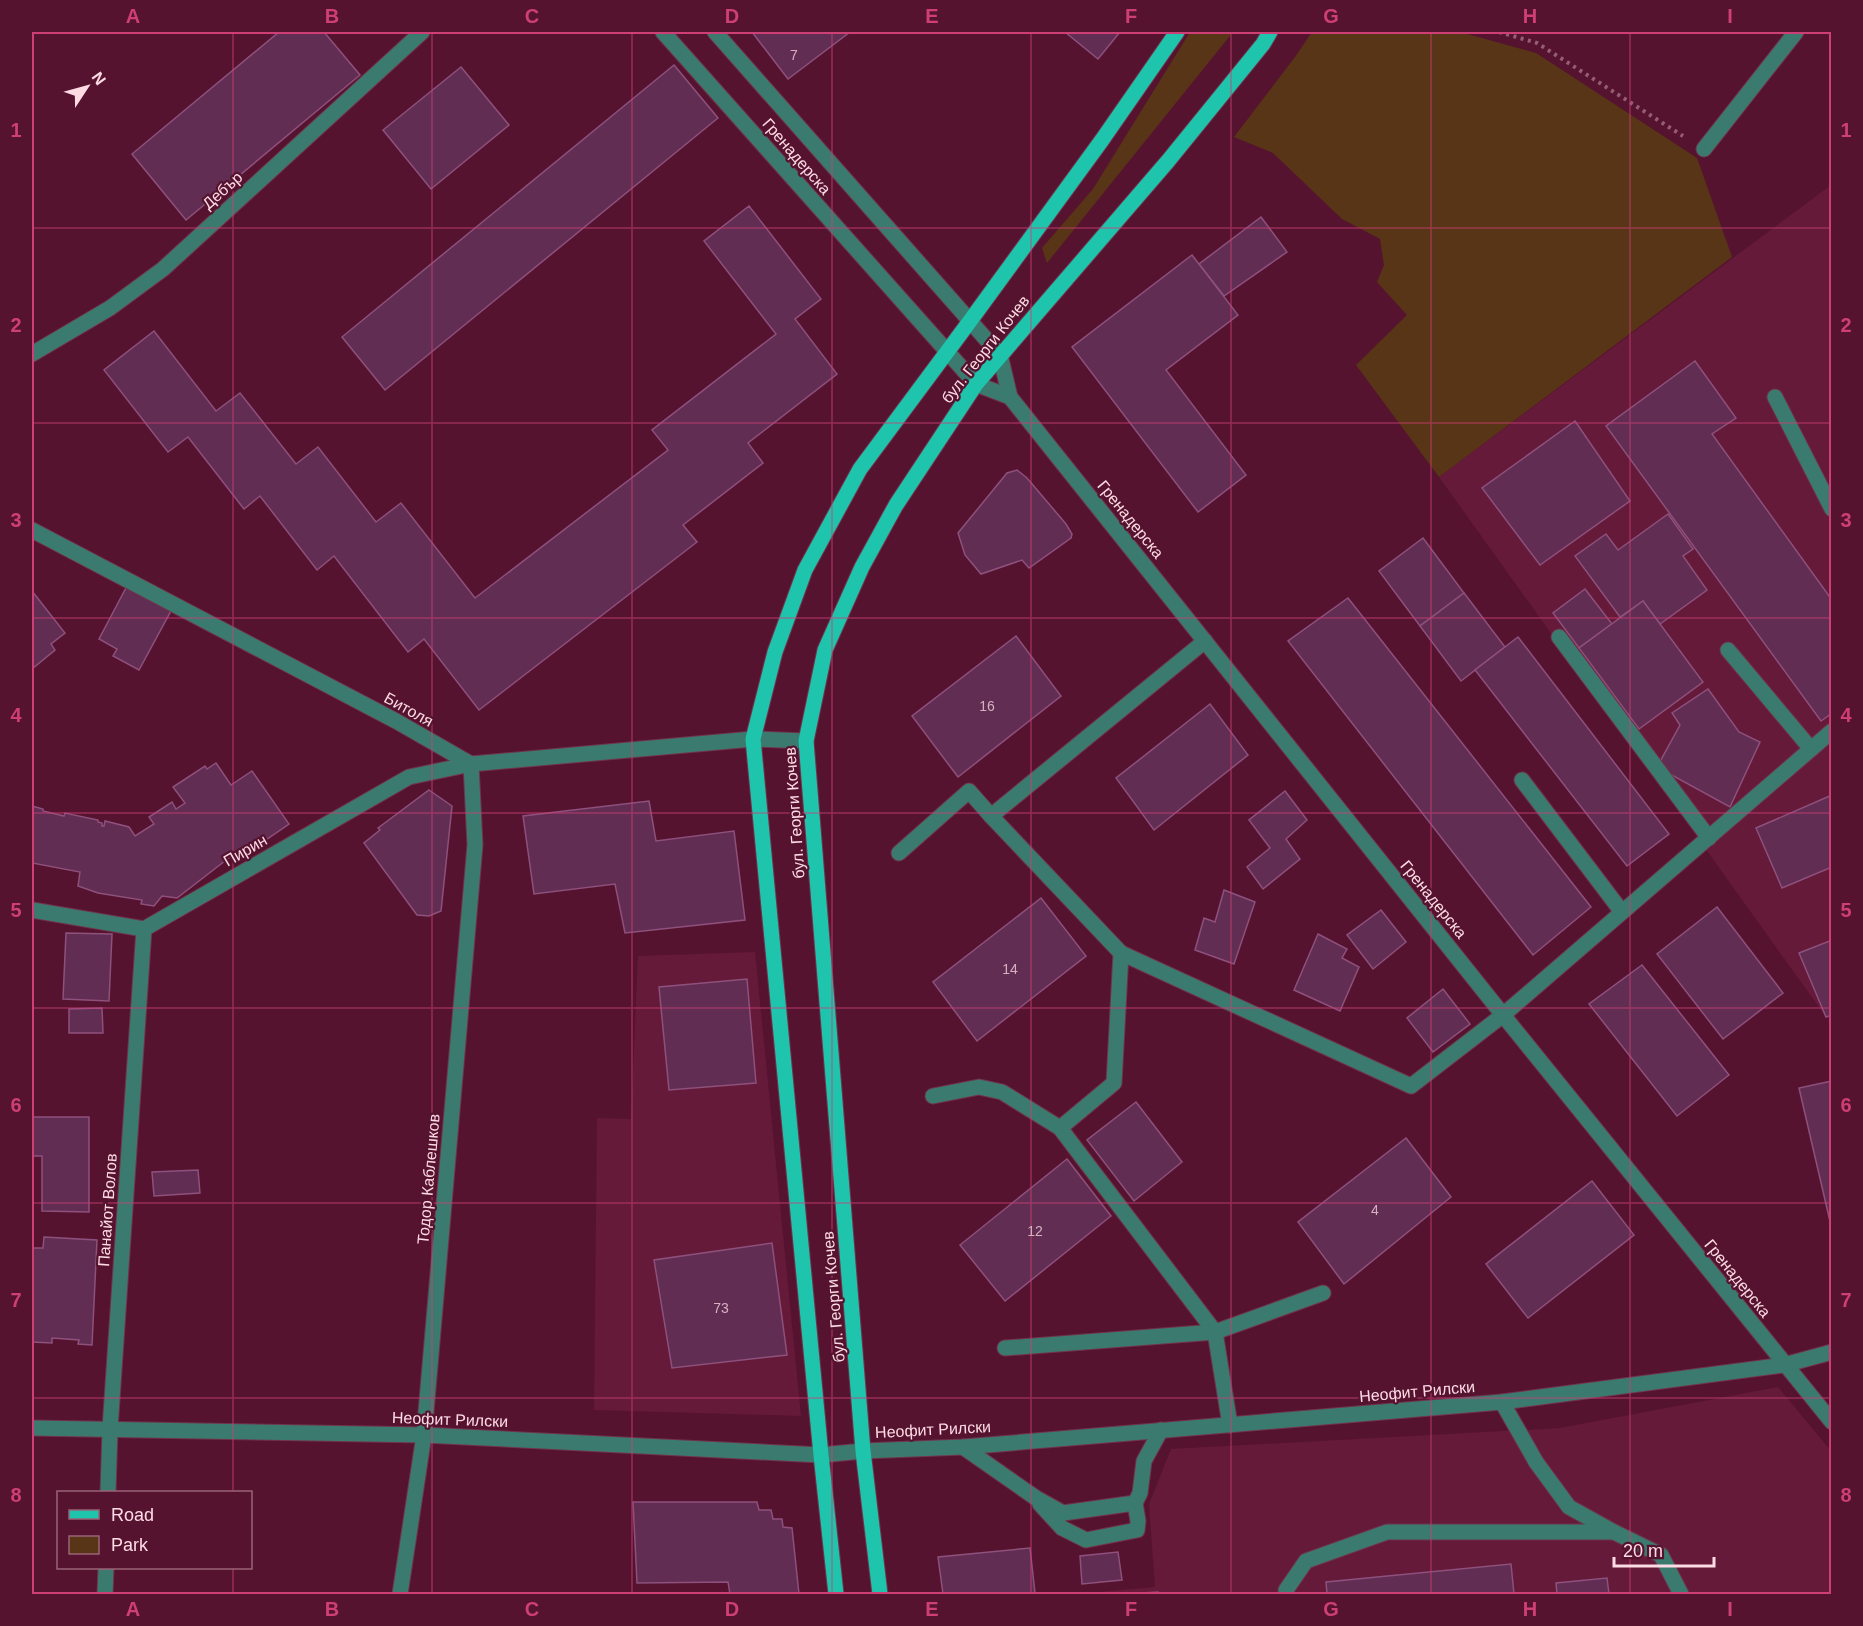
<svg xmlns="http://www.w3.org/2000/svg" width="1863" height="1626" viewBox="0 0 1863 1626" font-family="Arial,sans-serif">
	<style>
		.built { fill: #651a39 }
		.green { fill: #593517 }
		.building { fill: #622d53; stroke: #8e507c; stroke-width: 1.5 }
		.lines { fill: none; stroke-linecap: round; stroke-linejoin: round }
		.minor-casing { stroke: #71334c; stroke-width: 17 }
		.major-casing { stroke: #71334c; stroke-width: 17 }
		.path { stroke: #955e73; stroke-width: 4; stroke-dasharray: 3 4.5; stroke-linecap: butt }
		.minor { stroke: #3b7b6f; stroke-width: 15 }
		.major { stroke: #1ec4ac; stroke-width: 15 }
		.grid { fill: none; stroke: #ce3f76; stroke-width: 1.5; stroke-opacity: 0.55 }
		.labels { text-anchor: middle; stroke-width: 4.5; stroke-linejoin: round; paint-order: stroke }
		.number-label { font-size: 14px; fill: #d6b0c0 }
		.street-label { font-size: 16px; fill: #fddbe4; stroke: #56132f }
		.neatline { fill: none; stroke: #ce3f76; stroke-width: 2 }
		.grid-label { font-size: 20px; text-anchor: middle; font-weight: bold; fill: #ce3f76 }
	</style>
	<rect width="100%" height="100%" fill="#56132f"/>
	<!-- built -->
	<g class="built">
		<path d="M1831,185V1015L1826,1017L1439,477Z"/>
		<path d="M755,952L801,1416L594,1410L597,1118L631,1119L638,956Z"/>
		<path d="M1778,1387L1831,1451V1594H1077L1155,1587L1149,1504L1171,1449L1560,1428Z"/>
	</g>
	<!-- green -->
	<g class="green">
		<path d="M1190,32H1233L1047,263L1042,248L1093,189Z"/>
		<path d="M1312,32H1460L1536,53L1697,158L1732,257L1439,477L1356,365L1407,315L1377,282L1384,265L1380,239L1342,219L1273,153L1234,137L1295,57Z"/>
	</g>
	<!-- building -->
	<g class="building">
		<path d="M279,32H324L360,75L186,220L132,154Z"/>
		<path d="M752,32H850L788,79Z"/>
		<path d="M1065,32H1120L1098,59Z"/>
		<path d="M674,65L718,118L385,390L342,337Z"/>
		<path d="M461,67L509,125L431,189L383,130Z"/>
		<path d="M749,206L821,299L795,319L837,374L748,443L763,463L683,525L697,542L479,710L424,639L408,652L334,556L317,570L260,496L244,509L188,437L168,452L104,370L154,331L216,411L240,393L296,464L318,447L376,522L401,503L475,598L668,450L652,430L776,334L704,241Z"/>
		<path d="M1261,217L1287,252L1224,296L1199,264Z"/>
		<path d="M1192,255L1238,315L1166,370L1246,475L1198,512L1072,347Z"/>
		<path d="M1695,361L1736,418L1712,434L1832,600V713L1821,721L1606,426Z"/>
		<path d="M1575,421L1630,501L1540,565L1482,488Z"/>
		<path d="M1017,470L1027,478L1066,524L1072,534L1071,538L1029,568L1022,560L981,574L965,555L958,533L1007,473Z"/>
		<path d="M1668,514L1693,549L1683,556L1707,590L1660,624L1643,601L1620,617L1575,556L1606,534L1618,550Z"/>
		<path d="M1423,538L1464,593L1420,626L1379,571Z"/>
		<path d="M127,586L172,609L139,670L113,656L117,649L99,639Z"/>
		<path d="M1585,589L1612,624L1579,648L1553,613Z"/>
		<path d="M32,591L65,633L51,644L55,650L32,669Z"/>
		<path d="M1464,593L1505,647L1461,681L1420,626Z"/>
		<path d="M1348,598L1591,907L1533,955L1288,641Z"/>
		<path d="M1643,601L1703,682L1639,729L1579,648Z"/>
		<path d="M1016,636L1061,696L958,777L912,716Z"/>
		<path d="M1518,637L1669,834L1627,866L1475,670Z"/>
		<path d="M1708,689L1739,732L1760,742L1730,807L1657,767L1680,725L1672,713Z"/>
		<path d="M1210,704L1248,755L1154,830L1116,778Z"/>
		<path d="M216,763L231,785L252,771L289,824L247,853L243,847L177,898L162,896L154,906L141,904L142,900L98,893L78,886L80,872L32,863V806L43,809V811L64,816L65,813L98,820V822L102,823V826H104L105,821L129,827L135,836L154,824L149,817L172,802L176,809L185,803L173,787L205,766L207,769Z"/>
		<path d="M429,790L452,806L441,911L429,916L417,915L364,843L380,830L378,828Z"/>
		<path d="M1285,791L1307,820L1286,839L1300,859L1263,889L1247,867L1270,848L1249,820Z"/>
		<path d="M1832,795V867L1782,888L1756,828Z"/>
		<path d="M649,801L656,841L734,831L745,920L625,933L615,884L534,894L523,816Z"/>
		<path d="M1224,890L1255,902L1234,964L1195,950L1204,918L1215,922Z"/>
		<path d="M1041,898L1086,956L977,1041L933,982Z"/>
		<path d="M1717,907L1783,993L1723,1039L1657,954Z"/>
		<path d="M1381,910L1406,942L1373,969L1347,935Z"/>
		<path d="M66,933L112,934L109,1001L63,999Z"/>
		<path d="M1318,934L1347,949L1342,958L1359,967L1340,1011L1294,990Z"/>
		<path d="M1832,940V1015L1826,1017L1799,953Z"/>
		<path d="M1642,965L1729,1075L1677,1116L1589,1004Z"/>
		<path d="M747,979L756,1083L669,1090L659,987Z"/>
		<path d="M1443,989L1470,1024L1433,1052L1407,1018Z"/>
		<path d="M102,1008L103,1033H69V1009Z"/>
		<path d="M1832,1081V1230L1799,1088Z"/>
		<path d="M1136,1102L1182,1162L1134,1201L1087,1140Z"/>
		<path d="M32,1117H89V1212L42,1211V1156H32Z"/>
		<path d="M1406,1138L1451,1197L1344,1284L1298,1222Z"/>
		<path d="M1067,1159L1111,1216L1005,1301L960,1245Z"/>
		<path d="M198,1170L200,1193L154,1196L152,1172Z"/>
		<path d="M1592,1181L1634,1235L1528,1318L1486,1264Z"/>
		<path d="M44,1237L97,1240L92,1345L78,1344L79,1340L52,1338V1343L32,1342V1248H43Z"/>
		<path d="M772,1243L787,1355L672,1368L654,1260Z"/>
		<path d="M633,1502H757L759,1510H771L773,1519H782L783,1527L792,1528L799,1594H730L728,1582L637,1583Z"/>
		<path d="M1030,1548L1035,1593L943,1594L938,1557Z"/>
		<path d="M1118,1552L1122,1580L1082,1584L1080,1556Z"/>
		<path d="M1511,1564L1514,1594H1327L1326,1582Z"/>
		<path d="M1607,1578L1609,1594H1557L1556,1583Z"/>
		<path d="M1158,1592V1594H1125Z"/>
	</g>
	<g class="lines">
		<!-- minor casing -->
		<g class="minor-casing">
			<g id="minor">
				<path d="M663,32L976,384L1010,397"/>
				<path d="M715,32L1000,355L1010,397L1503,1015L1832,1422"/>
				<path d="M1704,149L1796,32"/>
				<path d="M32,354L110,308L163,269L422,32"/>
				<path d="M1775,397L1832,509"/>
				<path d="M32,530L396,721L471,764L753,739L806,741"/>
				<path d="M1559,637L1709,838"/>
				<path d="M1728,650L1811,749"/>
				<path d="M1522,780L1622,912"/>
				<path d="M991,816L1121,953"/>
				<path d="M899,853L969,791L991,816L1205,641"/>
				<path d="M32,910L144,929L409,777L471,764L475,845L424,1435L400,1594"/>
				<path d="M933,1096L979,1087L1002,1092L1060,1128L1215,1332L1230,1425"/>
				<path d="M1060,1128L1114,1083L1121,953L1411,1086L1503,1015L1832,731"/>
				<path d="M1005,1348L1215,1332L1323,1293"/>
				<path d="M1502,1402L1536,1462L1569,1507L1614,1532L1661,1555L1681,1594"/>
				<path d="M32,1428L424,1435L821,1455L863,1451L963,1447L1502,1402L1784,1365L1832,1352"/>
				<path d="M963,1447L1036,1498L1063,1513L1135,1503L1140,1493L1144,1461L1161,1430"/>
				<path d="M108,1492L110,1429L144,929"/>
				<path d="M1040,1504L1062,1528L1086,1540L1137,1530L1138,1521L1135,1503"/>
				<path d="M105,1594L106,1568"/>
				<path d="M1286,1594V1590L1306,1561L1387,1532H1614"/>
			</g>
		</g>
		<!-- major casing -->
		<g class="major-casing">
			<g id="major">
				<path d="M836,1594L821,1455L753,739L775,652L805,570L860,469L970,321L1102,140L1177,32"/>
				<path d="M880,1594L863,1451L806,741L825,650L862,567L896,505L976,384L1168,161L1263,44L1270,32"/>
			</g>
		</g>
		<!-- path -->
		<path class="path" d="M1499,32L1537,43L1683,136"/>
		<!-- minor -->
		<use href="#minor" class="minor"/>
		<!-- major -->
		<use href="#major" class="major"/>
	</g>
	<!-- grid -->
	<path class="grid" d="M233,32V1492M432,32V1594M632,32V1594M832,32V1594M1031,32V1594M1231,32V1594M1431,32V1594M1630,32V1594M32,228H1832M32,423H1832M32,618H1832M32,813H1832M32,1008H1832M32,1203H1832M32,1398H1832M233,1568V1594"/>
	<g class="labels">
		<!-- number labels -->
		<g class="number-label">
			<text x="794" y="60">7</text>
			<text x="987" y="711">16</text>
			<text x="1010" y="974">14</text>
			<text x="1375" y="1215">4</text>
			<text x="1035" y="1236">12</text>
			<text x="721" y="1313">73</text>
		</g>
		<!-- street labels -->
		<g class="street-label">
			<text transform="translate(797 156) rotate(49)" y="6">Гренадерска</text>
			<text transform="translate(222 190) rotate(-42)" y="6">Дебър</text>
			<text transform="translate(985 349) rotate(-52)" y="6">бул. Георги Кочев</text>
			<text transform="translate(1131 519) rotate(51)" y="6">Гренадерска</text>
			<text transform="translate(409 709) rotate(29)" y="6">Битоля</text>
			<text transform="translate(794 813) rotate(-94)" y="6">бул. Георги Кочев</text>
			<text transform="translate(245 850) rotate(-30)" y="6">Пирин</text>
			<text transform="translate(1434 899) rotate(51)" y="6">Гренадерска</text>
			<text transform="translate(428 1179) rotate(-85)" y="6">Тодор Каблешков</text>
			<text transform="translate(107 1210) rotate(-86)" y="6">Панайот Волов</text>
			<text transform="translate(1738 1278) rotate(51)" y="6">Гренадерска</text>
			<text transform="translate(833 1297) rotate(-95)" y="6">бул. Георги Кочев</text>
			<text transform="translate(1417 1391) rotate(-5)" y="6">Неофит Рилски</text>
			<text transform="translate(450 1419) rotate(2)" y="6">Неофит Рилски</text>
			<text transform="translate(933 1429) rotate(-3)" y="6">Неофит Рилски</text>
		</g>
	</g>
	<!-- border -->
	<rect width="1863" height="1626" fill="none" stroke="#56132f" stroke-width="66"/>
	<!-- legend -->
	<rect x="57" y="1491" width="195" height="78" fill="#56132f" stroke="#996377" stroke-width="1.5"/>
	<rect x="69" y="1510" width="30" height="9" fill="#1ec4ac" stroke="#996377" stroke-width="1.5"/>
	<text x="111" y="1521" font-size="18" fill="#fddbe4">Road</text>
	<rect x="69" y="1536" width="30" height="18" fill="#593517" stroke="#996377" stroke-width="1.5"/>
	<text x="111" y="1551" font-size="18" fill="#fddbe4">Park</text>
	<!-- north arrow -->
	<g transform="translate(87 87) rotate(54)" stroke="#56132f" stroke-width="4.5" paint-order="stroke">
	<path d="M0-4.5L10 22L0 15L-10 22Z" fill="#fddbe4"/>
	<text y="-9" font-size="16" font-weight="bold" text-anchor="middle" fill="#fddbe4">N</text>
	</g>
	<!-- scale -->
	<path d="M1614 1557v9h100v-9" fill="none" stroke="#fddbe4" stroke-width="3"/>
	<text x="1623" y="1557" font-size="18" fill="#fddbe4" stroke="#56132f" stroke-width="4.5" paint-order="stroke">20 m</text>
	<rect x="33" y="33" width="1797" height="1560" class="neatline"/>
	<g class="grid-label">
		<text x="133" y="23">A</text>
		<text x="332" y="23">B</text>
		<text x="532" y="23">C</text>
		<text x="732" y="23">D</text>
		<text x="932" y="23">E</text>
		<text x="1131" y="23">F</text>
		<text x="1331" y="23">G</text>
		<text x="1530" y="23">H</text>
		<text x="1730" y="23">I</text>
		<text x="16" y="137">1</text>
		<text x="1846" y="137">1</text>
		<text x="16" y="332">2</text>
		<text x="1846" y="332">2</text>
		<text x="16" y="527">3</text>
		<text x="1846" y="527">3</text>
		<text x="16" y="722">4</text>
		<text x="1846" y="722">4</text>
		<text x="16" y="917">5</text>
		<text x="1846" y="917">5</text>
		<text x="16" y="1112">6</text>
		<text x="1846" y="1112">6</text>
		<text x="16" y="1307">7</text>
		<text x="1846" y="1307">7</text>
		<text x="16" y="1502">8</text>
		<text x="1846" y="1502">8</text>
		<text x="133" y="1616">A</text>
		<text x="332" y="1616">B</text>
		<text x="532" y="1616">C</text>
		<text x="732" y="1616">D</text>
		<text x="932" y="1616">E</text>
		<text x="1131" y="1616">F</text>
		<text x="1331" y="1616">G</text>
		<text x="1530" y="1616">H</text>
		<text x="1730" y="1616">I</text>
	</g>
</svg>
